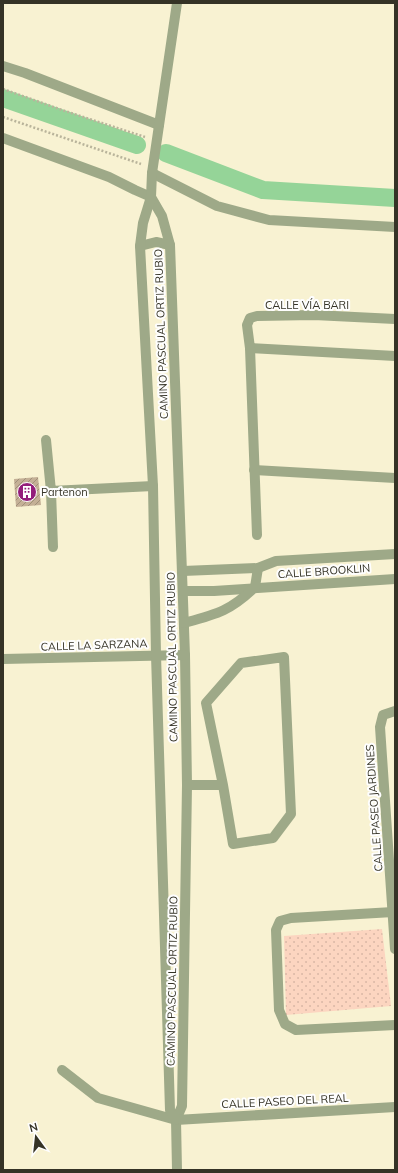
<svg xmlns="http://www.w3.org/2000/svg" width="398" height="1173" viewBox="0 0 398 1173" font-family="Mulish,sans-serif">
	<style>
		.grass { fill: url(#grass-dots) }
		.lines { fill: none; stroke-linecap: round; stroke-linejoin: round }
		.canal { stroke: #95d498; stroke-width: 18 }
		.building { fill: url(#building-hatch) }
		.path { stroke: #b9b49b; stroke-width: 2.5; stroke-dasharray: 2 2; stroke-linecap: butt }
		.minor { stroke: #9ea988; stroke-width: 10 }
		.labels { text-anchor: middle; stroke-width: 4; stroke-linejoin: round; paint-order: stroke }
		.street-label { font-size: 11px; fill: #353326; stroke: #fefefe }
		.poi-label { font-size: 11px; fill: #353326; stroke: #fefefe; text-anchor: start }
	</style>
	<defs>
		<pattern id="grass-dots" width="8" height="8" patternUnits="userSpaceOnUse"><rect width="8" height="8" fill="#fcd5c0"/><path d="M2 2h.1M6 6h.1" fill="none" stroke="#d9b7a5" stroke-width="1.8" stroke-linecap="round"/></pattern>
		<pattern id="building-hatch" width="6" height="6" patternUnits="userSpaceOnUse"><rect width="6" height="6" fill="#c4b096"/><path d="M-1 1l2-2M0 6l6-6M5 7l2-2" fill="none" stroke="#a0907a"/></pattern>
	</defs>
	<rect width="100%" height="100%" fill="#f8f2d2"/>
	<!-- grass -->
	<path class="grass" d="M382,929L391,1006L286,1015L284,936Z"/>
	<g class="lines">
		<!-- canal -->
		<g class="canal">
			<path d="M3,98L137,145"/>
			<path d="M166,153L263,190L395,198"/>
		</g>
	</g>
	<!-- building -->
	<path class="building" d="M38,477L41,505L16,507L14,479Z"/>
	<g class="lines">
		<!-- path -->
		<g class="path">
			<path d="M3,89L65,111L145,137"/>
			<path d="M3,117L141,164"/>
		</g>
		<!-- minor -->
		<g class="minor">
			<path d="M3,66L25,73L159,125"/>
			<path d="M3,138L109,177L135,190L151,197"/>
			<path d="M152,173L217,206L269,220L395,227"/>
			<path d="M151,197L162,216L170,245L185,655L187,785L182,1106L176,1120L177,1170"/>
			<path d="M140,246L156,242L170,245"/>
			<path d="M250,348L395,356"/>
			<path d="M46,440L51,491L153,486"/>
			<path d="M254,470L395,478"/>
			<path d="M51,491L53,547"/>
			<path d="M257,535L250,348L247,325L250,318L257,316L314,315L395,319"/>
			<path d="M183,571L258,568L276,561L395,554"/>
			<path d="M183,591H214L395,579"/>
			<path d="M184,623C217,614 230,611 255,587L258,568"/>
			<path d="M3,659L185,655"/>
			<path d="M395,711L383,715L380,727L395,949"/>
			<path d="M187,785H223L206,703L241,663L284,657L291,814L273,838L233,844L223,785"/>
			<path d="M393,912L291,918L280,921L276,930L279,1010L285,1024L296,1030L395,1025"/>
			<path d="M62,1070L98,1098L176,1120L395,1107"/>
			<path d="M176,1120L170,1110L156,655L153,486L140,246L143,223L151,197L152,173L177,3"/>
		</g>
	</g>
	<!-- icons -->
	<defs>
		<g id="building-disc" transform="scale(1)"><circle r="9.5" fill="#931d7b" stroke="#fefefe"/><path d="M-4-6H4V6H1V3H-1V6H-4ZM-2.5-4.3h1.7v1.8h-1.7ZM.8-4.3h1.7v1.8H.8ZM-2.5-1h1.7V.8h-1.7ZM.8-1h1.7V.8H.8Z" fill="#fff"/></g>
	</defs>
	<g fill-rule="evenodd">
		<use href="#building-disc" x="27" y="492"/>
	</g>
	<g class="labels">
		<!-- street labels -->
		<g class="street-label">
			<text x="307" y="309">CALLE VÍA BARI</text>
			<text transform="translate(161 334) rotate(-92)" y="4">CAMINO PASCUAL ORTIZ RUBIO</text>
			<text transform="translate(324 571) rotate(-4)" y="4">CALLE BROOKLIN</text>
			<text transform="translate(94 645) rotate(-2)" y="4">CALLE LA SARZANA</text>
			<text transform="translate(172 657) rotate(-91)" y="4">CAMINO PASCUAL ORTIZ RUBIO</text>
			<text transform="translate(374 808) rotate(-94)" y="4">CALLE PASEO JARDINES</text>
			<text transform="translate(172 981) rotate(-89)" y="4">CAMINO PASCUAL ORTIZ RUBIO</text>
			<text transform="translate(285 1101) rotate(-3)" y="4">CALLE PASEO DEL REAL</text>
		</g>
		<!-- poi labels -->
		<g class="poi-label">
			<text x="41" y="496">Partenon</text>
		</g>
	</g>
	<!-- border -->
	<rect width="398" height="1173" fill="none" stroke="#353326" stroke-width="8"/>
	<!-- north arrow -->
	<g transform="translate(36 1137) rotate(345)" stroke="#fefefe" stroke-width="3" paint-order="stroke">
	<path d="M0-3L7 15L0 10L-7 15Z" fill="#353326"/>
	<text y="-6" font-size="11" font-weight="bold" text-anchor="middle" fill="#353326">N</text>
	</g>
</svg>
